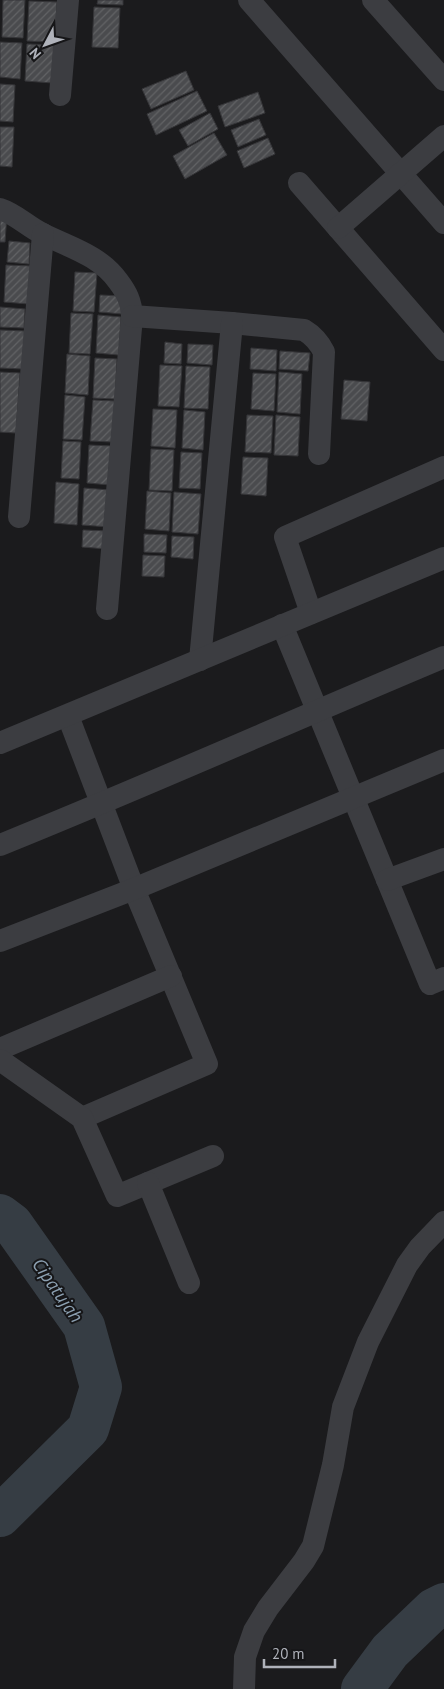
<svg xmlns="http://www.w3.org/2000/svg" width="444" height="1689" viewBox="0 0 444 1689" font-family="'PT Sans',sans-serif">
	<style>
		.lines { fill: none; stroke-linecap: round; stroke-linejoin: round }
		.river { stroke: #363d44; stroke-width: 42 }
		.building { fill: url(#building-hatch); stroke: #353538 }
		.street { stroke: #3c3d41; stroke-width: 22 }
		.labels { text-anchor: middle; stroke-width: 4; stroke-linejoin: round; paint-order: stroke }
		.water-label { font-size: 19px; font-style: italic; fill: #8b9fb0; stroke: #161618 }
	</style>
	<defs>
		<pattern id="building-hatch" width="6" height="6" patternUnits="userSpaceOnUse" patternTransform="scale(1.25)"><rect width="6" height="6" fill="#4a4b4e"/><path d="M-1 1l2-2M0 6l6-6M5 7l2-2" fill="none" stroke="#626365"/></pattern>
	</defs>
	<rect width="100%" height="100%" fill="#1b1b1d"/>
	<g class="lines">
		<!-- river -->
		<g class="river">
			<path d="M0,1215L12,1224L84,1326L101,1387L88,1429L0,1516"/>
			<path d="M362,1689L390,1651L434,1609L444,1604"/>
		</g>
	</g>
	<!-- building -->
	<g class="building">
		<path d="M3,0H25L23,38L2,37Z"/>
		<path d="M98,0H123V5L97,4Z"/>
		<path d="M29,1L57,2L55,42L27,41Z"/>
		<path d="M94,7L120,8L118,48L92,47Z"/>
		<path d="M0,42L22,43L20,79L0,77Z"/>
		<path d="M27,44L55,45L53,83L25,81Z"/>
		<path d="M186,71L194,90L151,109L142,89Z"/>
		<path d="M0,84L15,85L13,122L0,121Z"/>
		<path d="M197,91L207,111L156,135L147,114Z"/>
		<path d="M258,92L265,113L225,127L218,106Z"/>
		<path d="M210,113L218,129L188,146L179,130Z"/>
		<path d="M259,119L266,135L238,147L231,130Z"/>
		<path d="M0,127H14L12,167L0,166Z"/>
		<path d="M214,133L227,155L185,179L173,156Z"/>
		<path d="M268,138L275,154L244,168L237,151Z"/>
		<path d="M0,213H7L5,242H0Z"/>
		<path d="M9,241L30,243L29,264L7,262Z"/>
		<path d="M6,265L31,266L29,304L4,302Z"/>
		<path d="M75,272L97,273L94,312L73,311Z"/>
		<path d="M100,295L124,296L123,314L99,312Z"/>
		<path d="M0,307L25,309L24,328L0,327Z"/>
		<path d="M71,313L93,314L90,354L69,353Z"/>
		<path d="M98,315L121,317L119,355L96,353Z"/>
		<path d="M0,330L25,331L23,369L0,368Z"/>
		<path d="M165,342L182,344L181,364L164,363Z"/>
		<path d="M188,344L213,345L212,365L187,363Z"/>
		<path d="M251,348L277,350L276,371L250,369Z"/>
		<path d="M280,351L310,353L308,371L279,369Z"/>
		<path d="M67,354L90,356L88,395L65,393Z"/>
		<path d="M95,358L117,359L115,399L93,398Z"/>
		<path d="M160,365L182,366L179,407L158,406Z"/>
		<path d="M186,366L210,367L208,409L184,408Z"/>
		<path d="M0,372L20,373L16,433L0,432Z"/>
		<path d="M279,372L302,374L300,414L277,412Z"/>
		<path d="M253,373L276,374L274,411L251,409Z"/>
		<path d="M344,380L370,382L367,421L341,419Z"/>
		<path d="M65,395L85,397L82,440L63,439Z"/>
		<path d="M93,400L115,401L112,442L90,441Z"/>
		<path d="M153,409L177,410L175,448L151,446Z"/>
		<path d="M184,410L205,412L203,450L182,448Z"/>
		<path d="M247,415L273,416L271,453L245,452Z"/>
		<path d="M276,415L300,417L298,456L274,455Z"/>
		<path d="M63,441L81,442L79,479L61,478Z"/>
		<path d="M89,445L112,446L111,485L87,483Z"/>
		<path d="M151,449L174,450L172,491L149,490Z"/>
		<path d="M181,452L202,453L200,489L179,488Z"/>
		<path d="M243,457L268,458L266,496L241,494Z"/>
		<path d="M56,482L79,484L77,525L54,523Z"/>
		<path d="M84,488L110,490L109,527L82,525Z"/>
		<path d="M147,491L171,493L169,531L145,529Z"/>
		<path d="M174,492L201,494L198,534L172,532Z"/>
		<path d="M83,530L108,531L107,549L82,547Z"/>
		<path d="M144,534L167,535L166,553L144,552Z"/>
		<path d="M172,536L194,537L193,559L171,557Z"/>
		<path d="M143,555L165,556L164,577L142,576Z"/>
	</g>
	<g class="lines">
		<!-- street -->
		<g class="street">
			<path d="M249,0L444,223"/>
			<path d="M373,0L444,80"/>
			<path d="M60,95L68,0"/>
			<path d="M299,183L444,350"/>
			<path d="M0,209C16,214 28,227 43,234C71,248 99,255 118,281C127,293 131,301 132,316L107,609"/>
			<path d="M338,228L444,136"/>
			<path d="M132,316L232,323L304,330C314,336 319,342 324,352L319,454"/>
			<path d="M19,517L43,234"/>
			<path d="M311,613L285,537L444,467"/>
			<path d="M282,625L430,984L444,978"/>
			<path d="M200,660L232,323"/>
			<path d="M68,716L134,889L207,1064L82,1118"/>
			<path d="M0,743L444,558"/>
			<path d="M0,845C149,785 296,719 444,657"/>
			<path d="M387,880L444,859"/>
			<path d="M0,941L134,889L444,760"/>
			<path d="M0,1049L171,976"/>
			<path d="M0,1060L82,1118L117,1196L213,1156"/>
			<path d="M148,1183L189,1283"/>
			<path d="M244,1689L245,1657L254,1631L268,1608L304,1561L313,1546L333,1465L343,1407L368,1342L407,1265L420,1247L444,1222"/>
		</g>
	</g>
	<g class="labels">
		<!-- water labels -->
		<g class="water-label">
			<text transform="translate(58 1290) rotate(55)" y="7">Cipatujah</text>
		</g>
	</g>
	<!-- north arrow -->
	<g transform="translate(45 45) rotate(229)" stroke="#161618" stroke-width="4" paint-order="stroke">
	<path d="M0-4L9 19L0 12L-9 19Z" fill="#afb2ba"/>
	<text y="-8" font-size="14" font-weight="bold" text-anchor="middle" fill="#afb2ba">N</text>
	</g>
	<!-- scale -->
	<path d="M264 1659v8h71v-8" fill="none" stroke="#afb2ba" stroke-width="2.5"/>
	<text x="272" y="1659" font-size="15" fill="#afb2ba" stroke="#161618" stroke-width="4" paint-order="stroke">20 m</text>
</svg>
